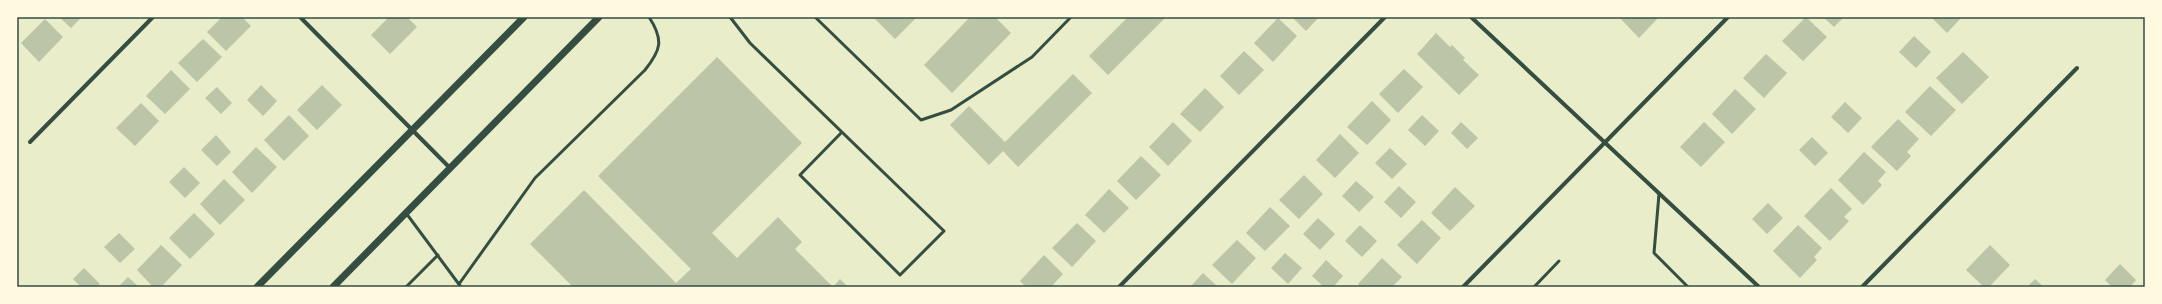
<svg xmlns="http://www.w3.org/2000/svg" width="2162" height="304" viewBox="0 0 2162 304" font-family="'DejaVu Sans',sans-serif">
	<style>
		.building { fill: #bcc5a7 }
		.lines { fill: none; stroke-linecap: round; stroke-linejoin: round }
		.service { stroke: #344e41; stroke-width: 3 }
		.minor { stroke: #344e41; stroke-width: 4 }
		.tertiary { stroke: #344e41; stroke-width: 7 }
		.neatline { fill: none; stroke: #344e41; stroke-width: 1.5 }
	</style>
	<rect width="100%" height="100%" fill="#e9edc9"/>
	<!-- building -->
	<g class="building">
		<path d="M59,17H82L71,28Z"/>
		<path d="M222,17H242L251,26L226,51L207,32Z"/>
		<path d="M389,17H407L417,27L390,54L371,35Z"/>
		<path d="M873,17H917L895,39Z"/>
		<path d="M970,17H995L1011,33L952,93L924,65Z"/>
		<path d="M1128,17H1166L1108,75L1089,56Z"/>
		<path d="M1292,17H1319L1306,31Z"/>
		<path d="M1619,17H1659L1639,38Z"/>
		<path d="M1806,17L1827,37L1803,61L1782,41Z"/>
		<path d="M1823,17H1844L1834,27Z"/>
		<path d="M1931,17H1962L1947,33Z"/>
		<path d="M1278,18L1297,36L1273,62L1254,43Z"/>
		<path d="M45,19L63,37L39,62L21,43Z"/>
		<path d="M1436,33L1450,47L1452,45L1465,58L1463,60L1479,75L1459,95L1417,54Z"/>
		<path d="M1914,36L1931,52L1916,68L1899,52Z"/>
		<path d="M203,39L222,57L197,82L178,63Z"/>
		<path d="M1244,51L1264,70L1239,95L1220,76Z"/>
		<path d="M1963,52L1989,77L1962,104L1936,78Z"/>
		<path d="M1766,54L1787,73L1764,98L1743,78Z"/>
		<path d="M717,57L802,143L712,233L737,258L778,217L802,242L795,249L833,287H573L530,244L584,190L676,283L691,269L598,176Z"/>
		<path d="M1404,69L1423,87L1398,113L1379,94Z"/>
		<path d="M171,70L190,89L165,114L146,96Z"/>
		<path d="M1073,74L1092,93L1018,167L1003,151L989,165L950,125L969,106L1005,142Z"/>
		<path d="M261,85L277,101L263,116L247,100Z"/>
		<path d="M322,85L342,105L317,130L297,110Z"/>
		<path d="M1930,86L1956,110L1931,136L1905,112Z"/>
		<path d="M217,87L232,103L221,114L205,98Z"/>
		<path d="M1205,88L1224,107L1200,132L1180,114Z"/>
		<path d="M1735,89L1756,109L1732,134L1712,114Z"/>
		<path d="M1372,101L1391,120L1367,145L1347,127Z"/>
		<path d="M1845,102L1862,118L1848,133L1831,117Z"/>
		<path d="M141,103L159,121L135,146L116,128Z"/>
		<path d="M289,115L309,136L284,161L264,140Z"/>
		<path d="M1422,115L1439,131L1425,146L1408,130Z"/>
		<path d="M1898,119L1919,139L1907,152L1911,156L1897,171L1871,147Z"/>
		<path d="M1173,122L1192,141L1168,166L1149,147Z"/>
		<path d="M1461,122L1478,138L1467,149L1451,133Z"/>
		<path d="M1704,122L1725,142L1701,167L1680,147Z"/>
		<path d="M1340,134L1359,153L1335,178L1316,160Z"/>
		<path d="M216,135L231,152L217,166L201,150Z"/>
		<path d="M1812,137L1828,153L1815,166L1799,150Z"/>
		<path d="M256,147L277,167L252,193L232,172Z"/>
		<path d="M1390,148L1407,164L1392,179L1375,163Z"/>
		<path d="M1864,152L1886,172L1878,181L1882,185L1863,205L1838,180Z"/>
		<path d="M1141,156L1161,175L1136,200L1117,181Z"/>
		<path d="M184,167L200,183L185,198L169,182Z"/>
		<path d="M1304,175L1323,194L1299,219L1279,200Z"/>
		<path d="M224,179L245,200L220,225L200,204Z"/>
		<path d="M1356,181L1374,197L1359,212L1342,196Z"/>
		<path d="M1399,186L1416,202L1401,218L1384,202Z"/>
		<path d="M1455,187L1475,206L1450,231L1431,213Z"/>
		<path d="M1831,188L1852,209L1844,217L1849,221L1830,241L1804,216Z"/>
		<path d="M1109,189L1129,208L1104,233L1085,215Z"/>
		<path d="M1768,203L1783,218L1767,234L1752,219Z"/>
		<path d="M1270,207L1290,226L1265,251L1246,233Z"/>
		<path d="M194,213L215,234L190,259L169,238Z"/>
		<path d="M1318,218L1335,234L1320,250L1303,234Z"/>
		<path d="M1422,220L1441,238L1417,264L1397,245Z"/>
		<path d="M1077,223L1096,241L1072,267L1052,248Z"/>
		<path d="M1360,225L1377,241L1362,257L1345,241Z"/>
		<path d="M1798,225L1822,248L1814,257L1817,260L1800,278L1773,251Z"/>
		<path d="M119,233L135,249L120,263L104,247Z"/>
		<path d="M1237,240L1256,258L1232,284L1212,265Z"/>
		<path d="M161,245L182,265L161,287H153L137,270Z"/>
		<path d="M1990,245L2010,265L1989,287H1984L1966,270Z"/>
		<path d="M1285,253L1302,268L1288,284L1271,268Z"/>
		<path d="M1044,255L1063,274L1051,287H1026L1020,281Z"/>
		<path d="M1382,258L1402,277L1392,287H1362L1358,284Z"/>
		<path d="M1326,260L1343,276L1333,287H1324L1312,276Z"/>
		<path d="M2120,264L2136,280L2130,287H2112L2105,280Z"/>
		<path d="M84,268L100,284L97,287H81L73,279Z"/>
		<path d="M1203,273L1218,287H1190Z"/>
		<path d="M128,277L139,287H118Z"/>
		<path d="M840,279L848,287H833Z"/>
		<path d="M2035,279L2044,287H2027Z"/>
	</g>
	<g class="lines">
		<!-- service -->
		<g class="service">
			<path d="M730,17L750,43L944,231L900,275L800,175L842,132"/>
			<path d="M815,17L921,120L951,110L1032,57L1071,17"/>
			<path d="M1659,194L1654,253L1688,287"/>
			<path d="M406,213L461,287"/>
			<path d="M459,284L535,178L645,70C661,50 664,40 649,17"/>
			<path d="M406,287L438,255"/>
			<path d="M1534,287L1559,261"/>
		</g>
		<!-- minor -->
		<g class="minor">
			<path d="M300,17L450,168"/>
			<path d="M1471,17L1759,287"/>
			<path d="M30,142L153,17"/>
			<path d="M1119,287L1385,17"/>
			<path d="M1463,287L1728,17"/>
			<path d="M1862,287L2077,68"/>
		</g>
		<!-- tertiary -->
		<g class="tertiary">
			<path d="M257,287L524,17"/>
			<path d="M333,287L599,17"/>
		</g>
	</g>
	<!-- border -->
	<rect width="2162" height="304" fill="none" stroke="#fefae0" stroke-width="36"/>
	<rect x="18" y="18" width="2126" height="268" class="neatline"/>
</svg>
